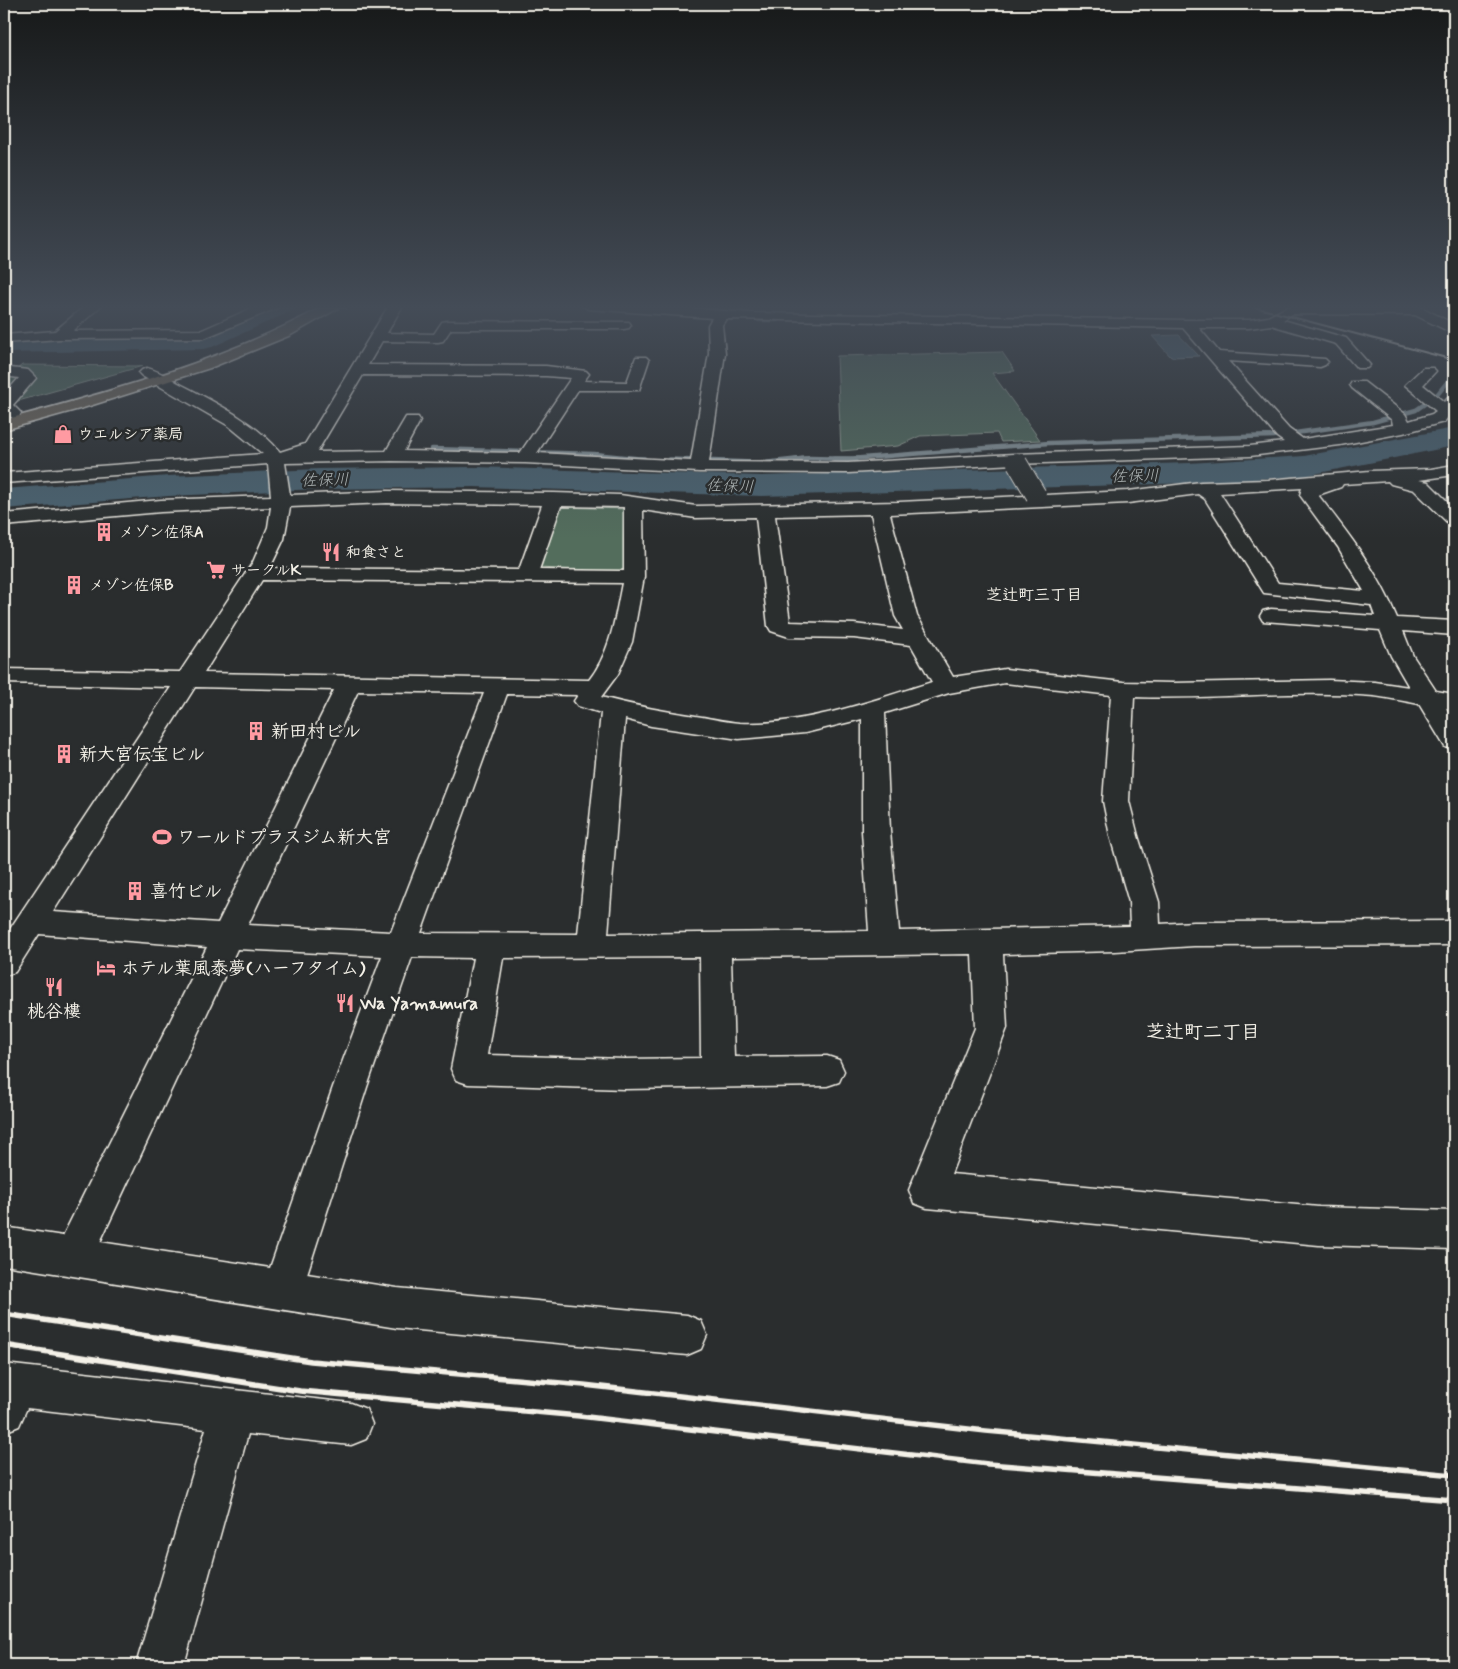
<svg xmlns="http://www.w3.org/2000/svg" width="1458" height="1669" viewBox="0 0 1458 1669" font-family="Mynerve,'Klee One',sans-serif">
	<style>
		.green { fill: #536d5c; stroke: #a4afa2 }
		.water { fill: #4c6370; stroke: #8f9ca0 }
		.lines { fill: none; stroke-linecap: round; stroke-linejoin: round }
		.stream-far1 { stroke: #8f9ca0; stroke-width: 4.5 }
		.stream { stroke: #8f9ca0; stroke-width: 5.5 }
		.river { fill: #4c6370; fill-rule: evenodd }
		.minor-casing { stroke: #f4f1e8; stroke-width: 3 }
		.highway-casing { stroke: #f4f1e8; stroke-width: 3 }
		.minor { fill: #2a2d2e; fill-rule: evenodd }
		.highway { fill: #746a5a; fill-rule: evenodd }
		.rail-far1 { stroke: #f4f1e8; stroke-width: 2 }
		.rail { stroke: #f4f1e8; stroke-width: 5.5 }
		.minor-bridge-casing { stroke: #f4f1e8; stroke-width: 22; stroke-linecap: butt }
		.path-bridge { stroke: #f4f1e8; stroke-width: 2; stroke-dasharray: 2 2; stroke-linecap: butt }
		.minor-bridge { stroke: #2a2d2e; stroke-width: 20 }
		.labels { text-anchor: middle; stroke-width: 5; stroke-linejoin: round; paint-order: stroke }
		.far-poi-label { font-size: 15px; font-weight: bold; fill: #f4f1e8; stroke: #2a2d2e; text-anchor: start }
		.far-water-label { font-size: 16px; font-style: italic; fill: #b1b8b8; stroke: #2a2d2e }
		.far-neighbourhood-label { font-size: 16px; font-weight: bold; fill: #f4f1e8; stroke: #2a2d2e }
		.poi-label { font-size: 18px; font-weight: bold; fill: #f4f1e8; stroke: #2a2d2e; text-anchor: start }
		.neighbourhood-label { font-size: 19px; font-weight: bold; fill: #f4f1e8; stroke: #2a2d2e }
	</style>
	<rect width="100%" height="100%" fill="#2a2d2e"/>
	<filter id="ink" filterUnits="userSpaceOnUse"><feTurbulence type="fractalNoise" baseFrequency=".02" numOctaves="2"/><feDisplacementMap in="SourceGraphic" scale="10" xChannelSelector="R" yChannelSelector="G"/><feConvolveMatrix kernelMatrix="1 2 1 2 8 2 1 2 1" color-interpolation-filters="sRGB"/></filter>
	<g filter="url(#ink)">
		<!-- green -->
		<g class="green">
			<path d="M1002,352L1015,371L992,373L1040,440L1001,442L997,433L920,436L898,446L841,451L837,356Z"/>
			<path d="M22,365L143,366L4,405V380Z"/>
			<path d="M561,507L627,509V573L540,568Z"/>
		</g>
		<!-- water -->
		<path class="water" d="M1179,335L1199,356L1171,357L1152,336Z"/>
		<g class="lines">
			<!-- stream-far1 -->
			<g class="stream-far1">
				<path d="M759,320H777"/>
				<path d="M432,449L594,454L644,459"/>
				<path d="M794,460L810,458L850,459L1049,443L1274,436L1373,422L1416,410L1436,396L1454,374"/>
			</g>
			<!-- stream -->
			<g class="stream">
				<path d="M640,459H644"/>
				<path d="M834,459H855"/>
				<path d="M670,460L754,463"/>
				<path d="M768,463L805,459"/>
			</g>
			<!-- river -->
			<g class="river">
				<path d="M263,305H297L294,310L212,347L203,349L4,353V337L199,333Z"/>
				<path d="M1454,428V446L1304,476L1189,483L762,496L474,487L318,489L169,496L4,509V489L169,476L318,469L474,467L762,476L1189,463L1304,456Z"/>
			</g>
			<!-- minor casing -->
			<g class="minor-casing">
				<g id="minor">
					<path d="M86,305H102L73,331L202,330L259,305H279L277,308L204,338L59,339L4,343V335L55,331Z"/>
					<path d="M389,305H403L387,333L434,334L442,322L447,321L629,322L631,325L629,328L624,329H451L443,341L438,342L382,341L368,365L546,366L586,371L589,374L584,381L627,382L636,357H646L649,360L639,390H578L537,453L691,461L709,353L708,325L712,318L588,309L581,305H650L750,313L1187,320H1249L1268,317L1289,306L1417,305L1454,324V334L1415,315L1292,314L1283,320L1346,338L1370,365L1367,368H1357L1336,344L1271,325L1249,328H1199L1219,352L1325,359L1328,362L1325,365L1320,367L1228,361L1289,429L1303,439L1393,425L1392,420L1352,388L1350,385L1352,382H1364L1405,414L1409,421L1432,414L1436,411L1405,385L1423,368H1433L1436,371L1423,385L1444,402L1448,398L1454,396V410L1444,422L1403,433L1340,445L1250,456L1014,464L848,473L699,472L525,463L392,461L285,463L290,495L387,491L554,493L620,495L696,506L899,502L1128,491L1201,482L1268,480L1370,471L1431,469L1454,465V475L1419,480L1428,482L1454,508V524L1447,522L1414,490L1391,484L1388,481L1343,484L1341,487L1318,495C1348,533 1379,573 1397,618L1454,621V635L1403,631L1413,656L1436,691L1454,694V710L1446,708L1454,721V749L1445,747L1419,704C1404,701 1389,698 1374,696C1295,689 1214,700 1134,697L1129,801L1138,836L1159,902L1160,924L1194,922L1454,921V945L1194,946L1115,951L1003,954L1007,1028L951,1174L1319,1207L1454,1211V1249L1319,1245L927,1208L914,1203L909,1190L975,1028L972,954L731,957L734,1057L827,1056L839,1060L844,1071L839,1082L827,1086L625,1089L468,1084L456,1080L451,1069L473,958L412,957L367,1087L307,1274L397,1288L687,1315L701,1321L707,1335L701,1349L687,1355L397,1328L4,1265V1227L63,1236L207,947L39,934L15,972L4,976V938L171,687L4,683V669L180,672L253,562L268,527L271,507L161,512L4,526V514L161,500L271,496L268,464L4,483V473L263,454L229,426L142,376L139,373L142,370L147,368C159,371 171,379 182,385C216,403 255,422 280,452L305,444ZM726,319L1183,328L1277,437L1284,442L1250,446L1014,454L848,463L709,462L725,353L722,325ZM363,375L546,376L571,378L520,453L404,451L420,421L418,417H406L386,451L317,452ZM1302,488L1300,495L1338,547L1364,591L1278,583L1220,493ZM1198,494L1205,499L1264,593L1371,605L1375,616L1271,609L1263,611L1260,616L1263,621L1380,630L1391,656L1409,687L1375,682L1329,680L1173,683L1123,682L1005,669L953,677L917,616L890,514L1128,503ZM387,503L542,505L519,570L270,568L284,539L290,507ZM561,506L624,507V571L539,570ZM643,510L696,518L756,517L768,626L771,631L789,637L854,638L911,645L932,682C871,701 804,726 739,723C727,722 714,719 702,717C667,712 635,706 601,697L618,674L632,642L644,577ZM871,514L895,616L903,630L854,624L790,622L775,516ZM262,580L622,583C615,617 611,652 589,680L204,673ZM1005,683L1111,695L1103,801L1110,836L1129,902L1130,926L899,931L890,831L885,713L949,693ZM195,687L334,690L218,923L53,912ZM358,691L484,693L391,932L248,925ZM507,694L578,695L574,701L578,706L601,713L578,934L421,933ZM625,719L651,726L739,739L805,733L862,719V831L869,931L608,934ZM237,949L382,956L333,1087L270,1268L100,1242ZM700,957L701,1058L625,1059L487,1055L503,958Z"/>
					<path d="M10,368L28,370L36,378L13,405L21,413L19,417L13,418L4,413V395L19,378L5,376V370Z"/>
					<path d="M4,1364L351,1403L366,1409L372,1424L366,1439L351,1445L248,1434L184,1665H136L206,1429L27,1408L19,1426L4,1432Z"/>
				</g>
			</g>
			<!-- highway casing -->
			<g class="highway-casing">
				<path id="highway" d="M326,305H344L291,335L210,368L83,408L4,430V420C113,391 226,360 326,305Z"/>
			</g>
			<!-- minor -->
			<use href="#minor" class="minor"/>
			<!-- highway -->
			<use href="#highway" class="highway"/>
			<!-- rail-far1 -->
			<path class="rail-far1" d="M1247,305L1454,360"/>
			<!-- rail -->
			<g class="rail">
				<path d="M4,1314L311,1361L584,1385L986,1431L1454,1475"/>
				<path d="M4,1345L300,1391L579,1416L988,1464L1454,1500"/>
			</g>
			<!-- minor-bridge casing -->
			<g class="minor-bridge-casing">
				<path id="minor-bridge" d="M1017,463L1036,495"/>
			</g>
			<!-- path-bridge -->
			<path class="path-bridge" d="M334,305L347,309"/>
			<!-- minor-bridge -->
			<use href="#minor-bridge" class="minor-bridge"/>
		</g>
	</g>
	<!-- sky -->
	<linearGradient id="sky" x2="0" y2="1"><stop stop-color="#171919"/><stop offset="0.57" stop-color="#444c57"/><stop offset="1" stop-color="#444c57" stop-opacity="0"/></linearGradient>
	<rect width="1458" height="539" fill="url(#sky)"/>
	<!-- icons -->
	<defs>
		<g id="shop-bare" transform="scale(1.5)"><path d="M-5-2.5h2.3a2.7 3.5 0 0 1 5.4 0H5L5.5 6h-11ZM-1.5-2.5h3a1.5 2.3 0 0 0-3 0Z" fill="#ff9aa2" stroke="#2a2d2e" stroke-width="2.5" paint-order="stroke"/></g>
		<g id="building-bare" transform="scale(1.5)"><path d="M-4-6H4V6H1V3H-1V6H-4ZM-2.5-4.3h1.7v1.8h-1.7ZM.8-4.3h1.7v1.8H.8ZM-2.5-1h1.7V.8h-1.7ZM.8-1h1.7V.8H.8Z" fill="#ff9aa2" stroke="#2a2d2e" stroke-width="2.5" paint-order="stroke"/></g>
		<g id="restaurant-bare" transform="scale(1.5)"><path d="M-5-6h1v4h1v-4h1v4h1v-4h1v5L-1.5 .5V6h-2V.5L-5-1ZM5-6V6H3V1.5H1.5Q1.5-4 5-6Z" fill="#ff9aa2" stroke="#2a2d2e" stroke-width="2.5" paint-order="stroke"/></g>
		<g id="supermarket-bare" transform="scale(1.5)"><path d="M-6-5.5h2.5l.6 2H6L4.5 2H-2.5L-4.4-4H-6ZM-1.5 3.2a1.3 1.3 0 1 0 .1 0ZM3 3.2a1.3 1.3 0 1 0 .1 0Z" fill="#ff9aa2" stroke="#2a2d2e" stroke-width="2.5" paint-order="stroke"/></g>
		<g id="stadium-bare" transform="scale(1.5)"><path d="M0-5a6.5 5 0 1 0 0 10a6.5 5 0 1 0 0-10ZM-3.5-1.8h7v3.6h-7Z" fill="#ff9aa2" stroke="#2a2d2e" stroke-width="2.5" paint-order="stroke"/></g>
		<g id="hotel-bare" transform="scale(1.5)"><path d="M-6-4.5h1.5V1H6V5H4.5V3h-9V5H-6ZM-4 0a1.8 1.8 0 1 1 3.6 0ZM.5 0V-2.5h3Q6-2.5 6 0Z" fill="#ff9aa2" stroke="#2a2d2e" stroke-width="2.5" paint-order="stroke"/></g>
	</defs>
	<g fill-rule="evenodd">
		<use href="#shop-bare" x="63" y="434"/>
		<use href="#building-bare" x="104" y="532"/>
		<use href="#restaurant-bare" x="331" y="552"/>
		<use href="#supermarket-bare" x="216" y="570"/>
		<use href="#building-bare" x="74" y="585"/>
		<use href="#building-bare" x="256" y="731"/>
		<use href="#building-bare" x="64" y="754"/>
		<use href="#stadium-bare" x="162" y="837"/>
		<use href="#building-bare" x="135" y="891"/>
		<use href="#hotel-bare" x="106" y="968"/>
		<use href="#restaurant-bare" x="54" y="987"/>
		<use href="#restaurant-bare" x="345" y="1003"/>
	</g>
	<g class="labels">
		<!-- far-poi labels -->
		<g class="far-poi-label">
			<text x="78" y="439">ウエルシア薬局</text>
			<text x="119" y="537">メゾン佐保A</text>
			<text x="346" y="557">和食さと</text>
			<text x="231" y="575">サークルK</text>
			<text x="89" y="590">メゾン佐保B</text>
		</g>
		<!-- far-water labels -->
		<g class="far-water-label">
			<text transform="translate(1135 475) rotate(-2)" y="6">佐保川</text>
			<text transform="translate(325 479) rotate(-2)" y="6">佐保川</text>
			<text transform="translate(730 485) rotate(2)" y="6">佐保川</text>
		</g>
		<!-- far-neighbourhood labels -->
		<g class="far-neighbourhood-label">
			<text x="1034" y="600">芝辻町三丁目</text>
		</g>
		<!-- poi labels -->
		<g class="poi-label">
			<text x="271" y="737">新田村ビル</text>
			<text x="79" y="760">新大宮伝宝ビル</text>
			<text x="177" y="843">ワールドプラスジム新大宮</text>
			<text x="150" y="897">喜竹ビル</text>
			<text x="121" y="974">ホテル葉風泰夢(ハーフタイム)</text>
			<text x="360" y="1009">Wa Yamamura</text>
			<text x="54" y="1017" text-anchor="middle">桃谷樓</text>
		</g>
		<!-- neighbourhood labels -->
		<g class="neighbourhood-label">
			<text x="1203" y="1038">芝辻町二丁目</text>
		</g>
	</g>
	<!-- margin -->
	<rect width="1458" height="1669" fill="none" stroke="#2a2d2e" stroke-width="20"/>
	<rect x="10" y="10" width="1438" height="1649" fill="none" stroke="#f4f1e8" stroke-width="2" filter="url(#ink)"/>
</svg>
